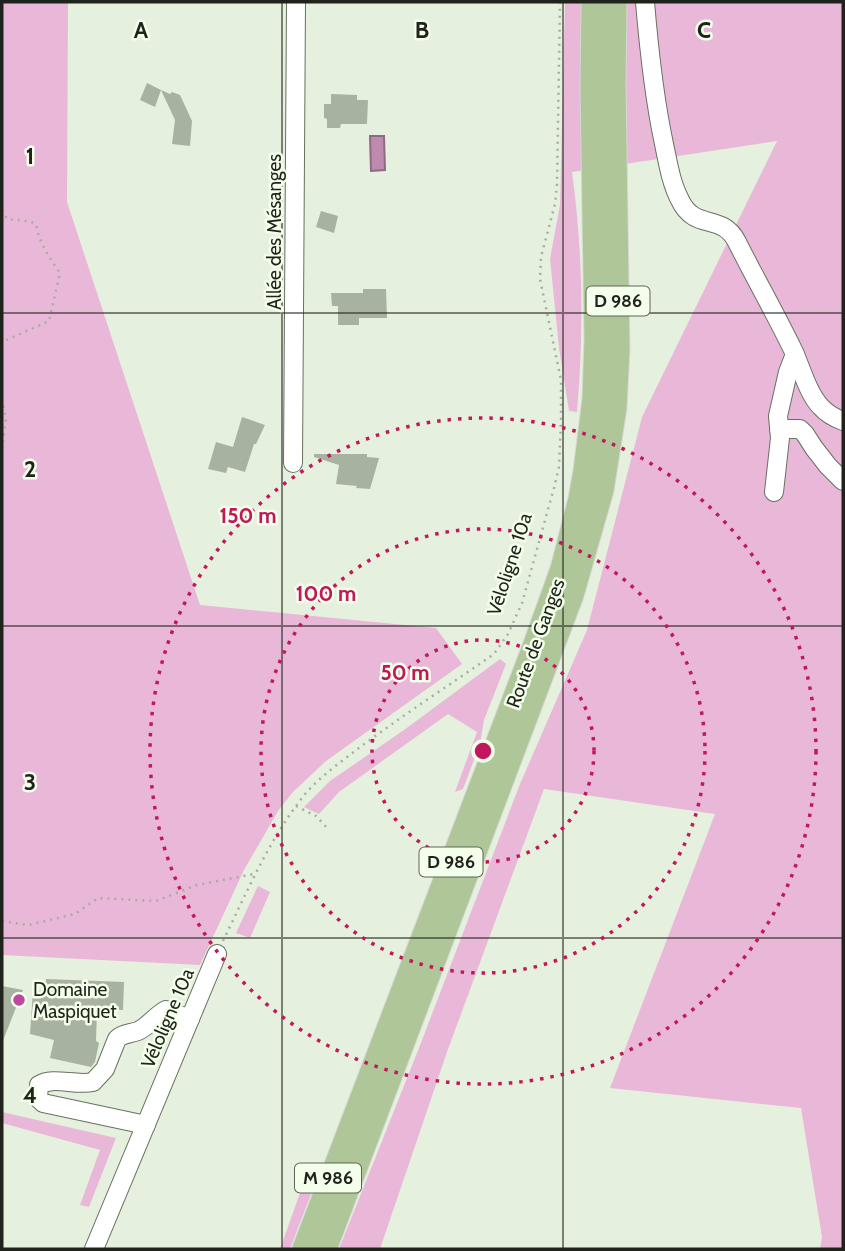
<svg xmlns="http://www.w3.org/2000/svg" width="845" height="1251" viewBox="0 0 845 1251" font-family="Cabin,sans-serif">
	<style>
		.green { fill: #e9b8d9 }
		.water { fill: #be8aae; stroke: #8e6b82; stroke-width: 2 }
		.building { fill: #a8b2a0 }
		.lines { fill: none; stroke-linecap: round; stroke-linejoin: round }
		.minor-casing { stroke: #687160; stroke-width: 20 }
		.major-casing { stroke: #d7d7d6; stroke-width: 25 }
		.path { stroke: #a6aea0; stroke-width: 2.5; stroke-dasharray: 2 5; stroke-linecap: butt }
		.minor { stroke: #fff; stroke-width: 18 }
		.major { stroke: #afc698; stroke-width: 23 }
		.grid { fill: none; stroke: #1f231c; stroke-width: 2; stroke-opacity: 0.55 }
		.ring { fill: none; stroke: #c2185b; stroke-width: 3.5; stroke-dasharray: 3.5 7 }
		.poi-dot { fill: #be49a1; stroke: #f3feeb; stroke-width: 2.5 }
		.labels { text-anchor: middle; stroke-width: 5; stroke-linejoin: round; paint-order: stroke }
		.shield { fill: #f3feeb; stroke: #5f655a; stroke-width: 2 }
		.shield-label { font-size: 18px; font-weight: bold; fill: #1f231c }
		.street-label { font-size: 19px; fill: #1f231c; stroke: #f3feeb }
		.poi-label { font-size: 19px; fill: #1f231c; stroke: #f3feeb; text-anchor: start }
		.grid-label { font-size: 23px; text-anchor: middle; font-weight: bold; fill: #1f231c; stroke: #f3feeb; stroke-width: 5; stroke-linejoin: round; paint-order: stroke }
		.centre { fill: #c2185b; stroke: #f3feeb; stroke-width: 3.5 }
		.ring-label { font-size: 21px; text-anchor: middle; font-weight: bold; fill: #c2185b; stroke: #f3feeb; stroke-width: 5; stroke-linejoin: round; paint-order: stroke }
	</style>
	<rect width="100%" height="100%" fill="#e6f0de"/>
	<!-- green -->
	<g class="green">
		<path d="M2,2H68L67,202L200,605L436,628L462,664L326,761L293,792L278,811L244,870L200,965L2,955Z"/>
		<path d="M565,2H843V1249H820L822,1237L801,1108L610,1088L715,814L544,789L447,1052L380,1249H339L419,1048L520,784L587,630L642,417L777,141L572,172C583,251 584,332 577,412L569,411L559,348L550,259L560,205Z"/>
		<path d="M500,659L506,664L484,720L480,744L463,789L455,792L477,732L448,714L339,792L319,814L304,807L330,781L404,730Z"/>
		<path d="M258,886L270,892L250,938L236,933Z"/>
		<path d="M2,1112L116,1138L89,1207L80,1205L100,1150L2,1123Z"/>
		<path d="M310,1165L315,1174L314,1186L290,1249H280Z"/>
	</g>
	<!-- water -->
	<path class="water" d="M370,136H384L385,170L371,171Z"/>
	<!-- building -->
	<g class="building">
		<path d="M147,83L161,90L155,107L140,100Z"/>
		<path d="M161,90L170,94L172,92L180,95L192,121L190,146L172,144L175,120Z"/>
		<path d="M331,94L357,95V100H368L367,124H341L340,128H327V119L324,118V104H331Z"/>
		<path d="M321,211L338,216L334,233L316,227Z"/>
		<path d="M363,289H386L387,318H359V325H338V306H332L331,293H363Z"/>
		<path d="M242,417L265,425L256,444H254L245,472L228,467L226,473L208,469L216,442L233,447Z"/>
		<path d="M314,454H367V457L379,458L370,489L356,488L357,486L336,484L339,465L314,457Z"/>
		<path d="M46,979L124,982L123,1010L97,1009L96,1041L99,1043L95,1062L91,1067L50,1058L54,1040L30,1034L33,991L45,992Z"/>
		<path d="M2,986L23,990L2,1043Z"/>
	</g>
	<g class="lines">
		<!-- minor casing -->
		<g class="minor-casing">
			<g id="minor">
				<path d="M645,2C649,50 654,97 664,144C668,163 671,183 680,200C695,232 722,212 737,242C755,278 775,313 793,350C801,367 808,394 821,407C827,414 835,418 843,421"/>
				<path d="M779,429H800L805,434L814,448L828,466L843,481"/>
				<path d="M293,463L296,2"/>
				<path d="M774,492L780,438L778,416L788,372L795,354"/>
				<path d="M146,1125L43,1103L38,1098L39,1085C53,1076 75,1086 93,1082L105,1069L117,1039C123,1033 130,1034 138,1031C149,1026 155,1016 166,1010L190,1019"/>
				<path d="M94,1249L217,954"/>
			</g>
		</g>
		<!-- major casing -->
		<g class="major-casing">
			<g id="major">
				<path d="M304,1249L534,647L562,569L580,499L585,471L594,399L596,339L592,88L593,2"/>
				<path d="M325,1249L572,595L602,490L615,408L618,349L614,84L615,2"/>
			</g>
		</g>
		<!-- path -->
		<g class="path">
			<path d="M2,210L7,219C18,221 26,219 36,224C39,243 49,257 60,273L49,321L2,342"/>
			<path d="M2,399L6,419L2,448"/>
			<path d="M296,806L316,816L329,830"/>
			<path d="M2,921L28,925L75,914L98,898L156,901L197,885L254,874"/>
			<path d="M223,941C248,890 270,837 306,793C320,777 338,764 355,751C400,717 448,686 494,654L508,634L522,603L554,488L559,467L561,421V380L540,279L541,257L555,204L557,184L560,2"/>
		</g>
		<!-- minor -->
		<use href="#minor" class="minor"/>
		<!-- major -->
		<use href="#major" class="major"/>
	</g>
	<!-- grid -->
	<path class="grid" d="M282,2V1249M563,2V1249M2,313H843M2,626H843M2,938H843"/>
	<!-- distance rings -->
	<g class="ring">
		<circle cx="483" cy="751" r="111"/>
		<circle cx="483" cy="751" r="222"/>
		<circle cx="483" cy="751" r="333"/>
	</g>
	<!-- markers -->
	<circle class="poi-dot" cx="19" cy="1000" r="7"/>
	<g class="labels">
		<!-- shield labels -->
		<g class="shield">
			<rect x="586.5" y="286.5" width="63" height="29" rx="5"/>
			<rect x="419.5" y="847.5" width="63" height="29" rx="5"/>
			<rect x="295" y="1163.5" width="66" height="29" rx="5"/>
		</g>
		<g class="shield-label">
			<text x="618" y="307">D 986</text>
			<text x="451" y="868">D 986</text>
			<text x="328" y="1184">M 986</text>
		</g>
		<!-- street labels -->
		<g class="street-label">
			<text transform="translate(274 232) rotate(-90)" y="7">Allée des Mésanges</text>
			<text transform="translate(509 564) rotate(-72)" y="7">Véloligne 10a</text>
			<text transform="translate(535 643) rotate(-70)" y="7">Route de Ganges</text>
			<text transform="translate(167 1018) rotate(-67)" y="7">Véloligne 10a</text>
		</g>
		<!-- poi labels -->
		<g class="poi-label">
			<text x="33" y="996">Domaine<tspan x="33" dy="22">Maspiquet</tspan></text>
		</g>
	</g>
	<g class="grid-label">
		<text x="141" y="38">A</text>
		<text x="422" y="38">B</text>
		<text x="704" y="38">C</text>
		<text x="30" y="164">1</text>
		<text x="30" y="477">2</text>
		<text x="30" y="790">3</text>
		<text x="30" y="1103">4</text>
	</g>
	<circle cx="483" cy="751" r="10" class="centre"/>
	<g class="ring-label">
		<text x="248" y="523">150 m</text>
		<text x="326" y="601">100 m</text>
		<text x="405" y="680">50 m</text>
	</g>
	<!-- border -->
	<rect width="845" height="1251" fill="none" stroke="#1f231c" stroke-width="7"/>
</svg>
